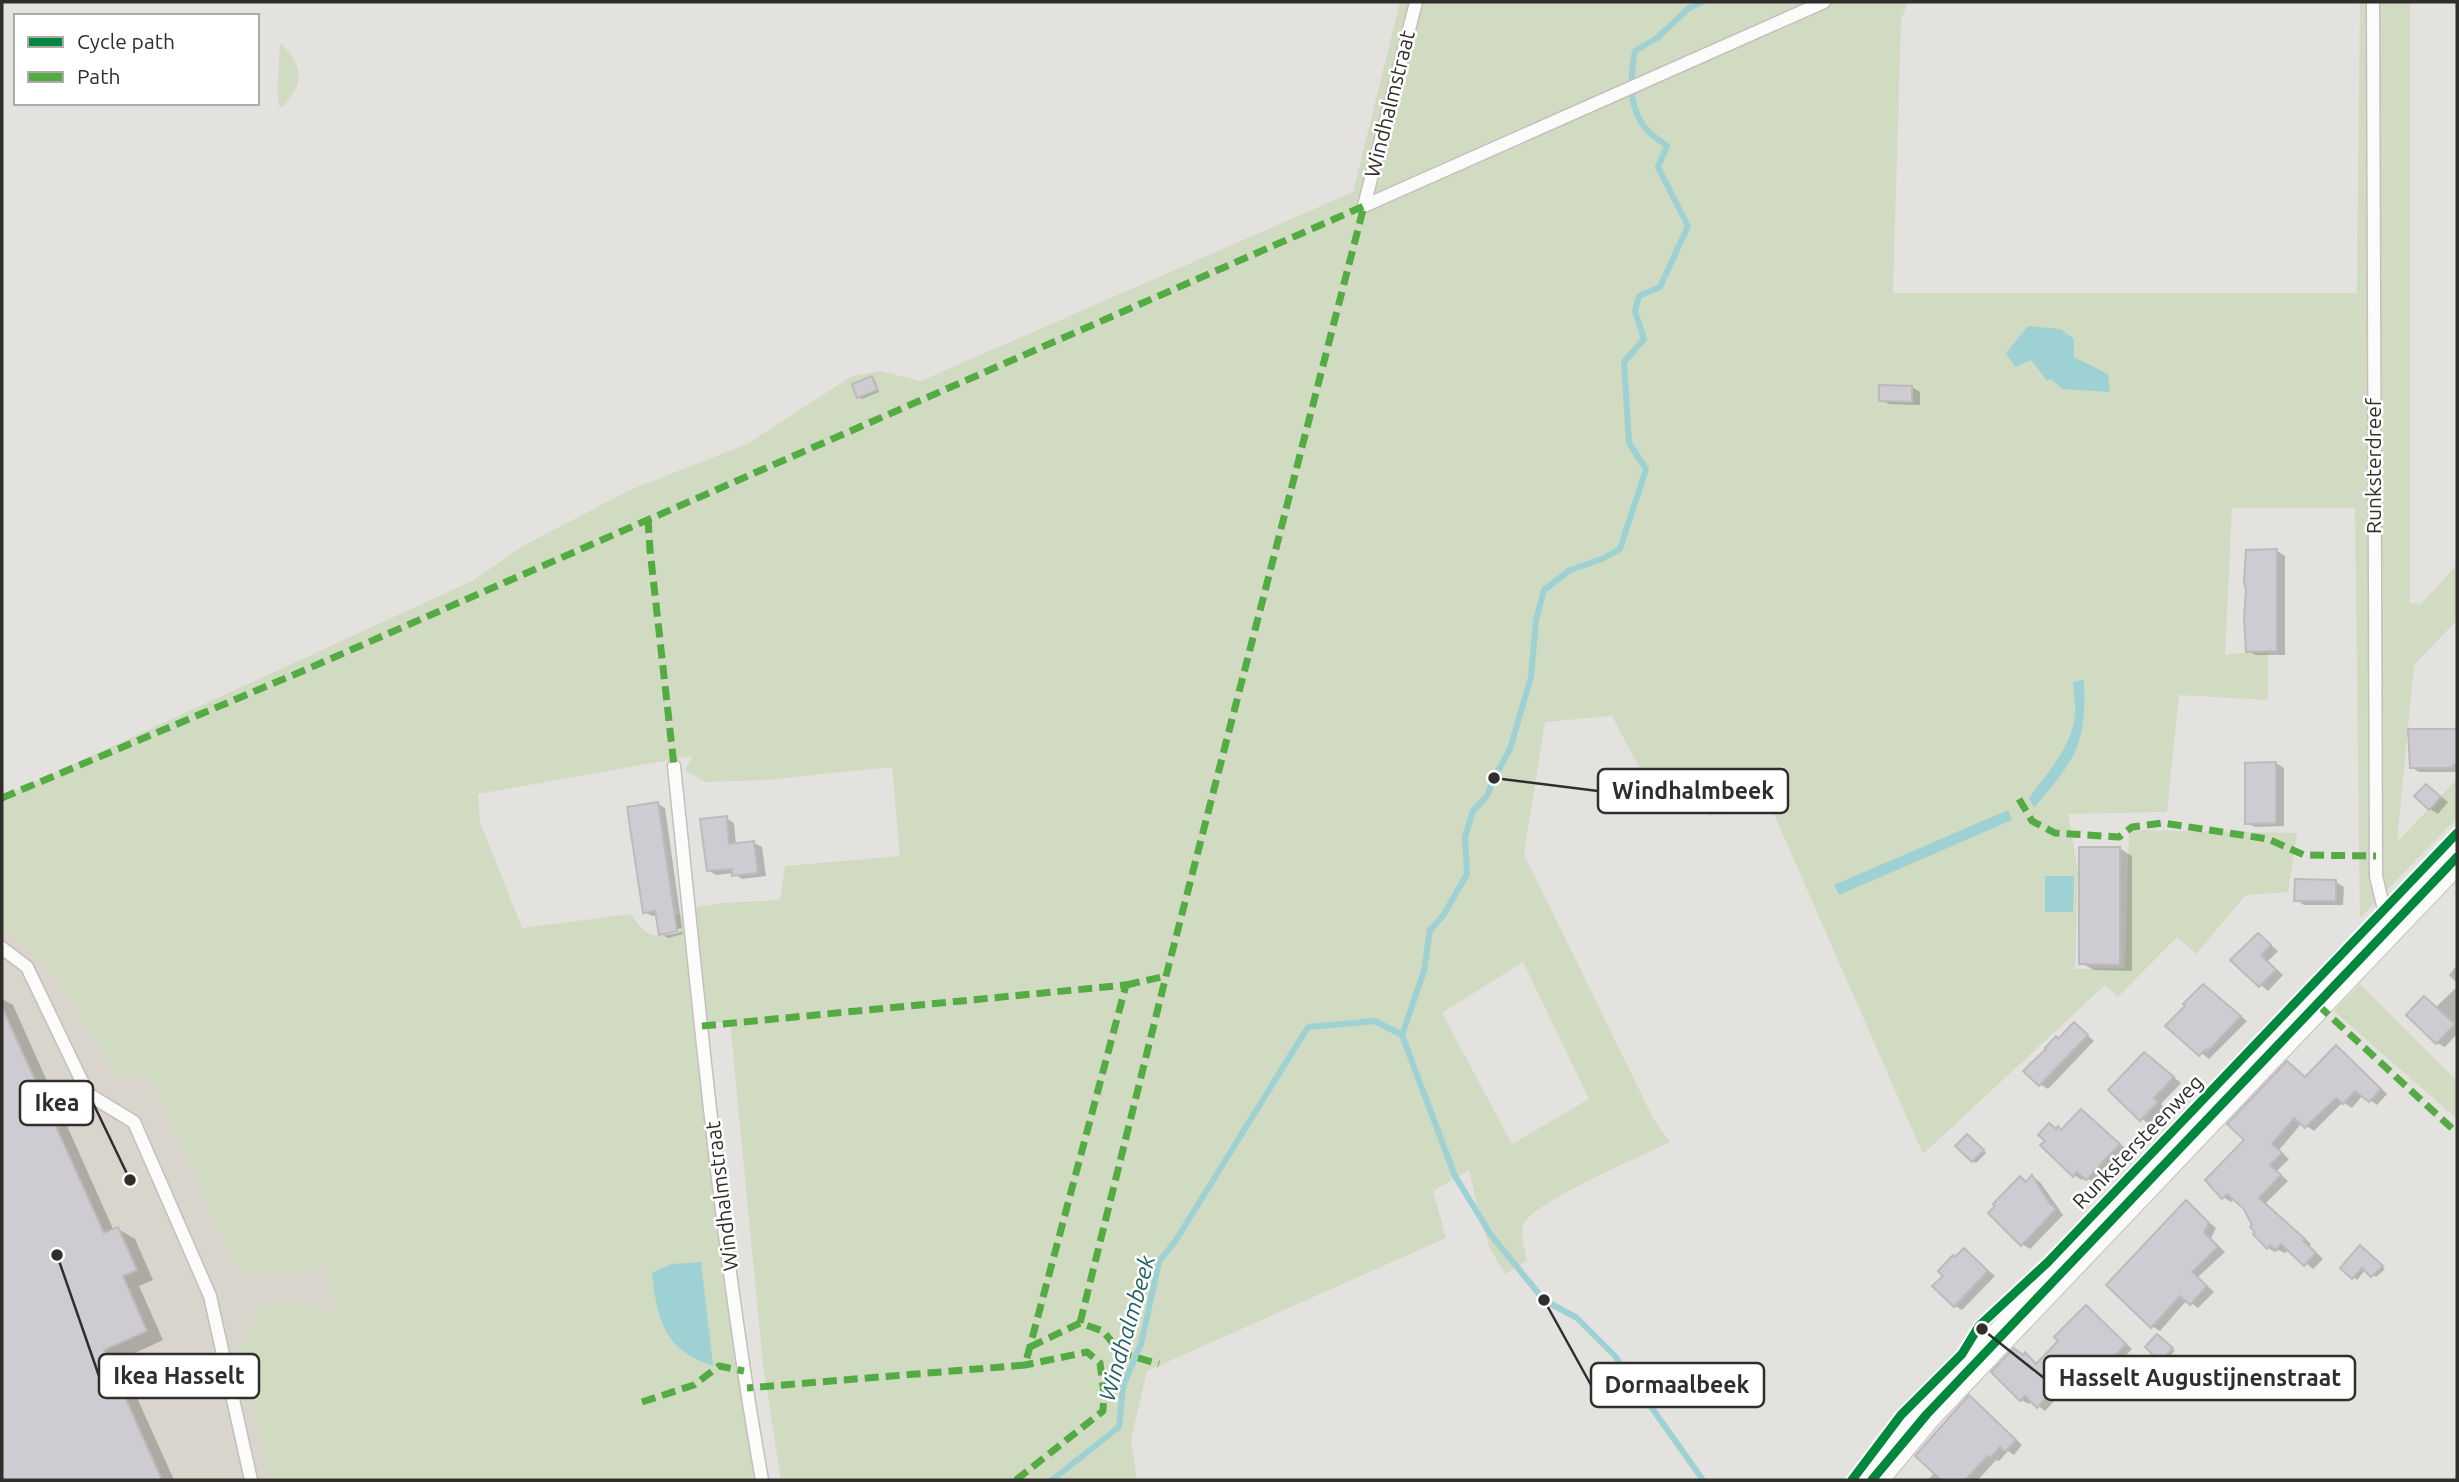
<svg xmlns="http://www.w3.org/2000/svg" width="2459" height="1482" viewBox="0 0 2459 1482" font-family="Ubuntu,sans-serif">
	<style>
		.built { fill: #d9d4cc }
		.green { fill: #d1dbc1; fill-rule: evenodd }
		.water { fill: #9ed1d3 }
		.shadow { fill: #0003 }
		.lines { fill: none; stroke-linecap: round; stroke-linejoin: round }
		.stream { stroke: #9ed1d3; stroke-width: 6 }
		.building { fill: #cfcbd3; stroke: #bcbbbb; stroke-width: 2 }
		.service-casing { stroke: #c2c0bd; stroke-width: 15 }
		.tertiary-casing { stroke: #c2c0bd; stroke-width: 32 }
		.service { stroke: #fbfbfa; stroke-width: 12 }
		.tertiary { stroke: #fbfbfa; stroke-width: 30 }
		.quiet { stroke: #54ab44; stroke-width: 7; stroke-dasharray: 14 7; stroke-linecap: butt }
		.cycleway-casing { stroke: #fff; stroke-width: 13 }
		.cycleway { stroke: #00873e; stroke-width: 9 }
		.labels { text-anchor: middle; stroke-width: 5; stroke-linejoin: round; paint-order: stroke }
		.street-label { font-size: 21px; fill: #2f2e2b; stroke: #fff }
		.water-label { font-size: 23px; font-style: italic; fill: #256266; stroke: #fff }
		.leader { fill: none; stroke: #2f2e2b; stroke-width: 2.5 }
		.callout-dot { fill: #2f2e2b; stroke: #fff; stroke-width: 2.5 }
		.callout { fill: #fff; stroke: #2f2e2b; stroke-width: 2.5 }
		.callout-label { font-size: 23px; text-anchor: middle; font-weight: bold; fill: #2f2e2b }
	</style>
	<rect width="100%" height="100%" fill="#e4e2df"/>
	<!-- built -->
	<path class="built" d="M2,927L22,942L58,979L116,1075L272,1091L243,1274L327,1269L368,1480H2Z"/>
	<!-- green -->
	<g class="green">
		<path d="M1400,2H1908L1901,20L1893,293H2357L2360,2H2410V603L2421,604L2457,565V620L2414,665L2397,842L2457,779V818L2360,918L2355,508H2232L2225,655L2268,650V700L2179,695L2167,812L2068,814L2078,872L2075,969L2125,968L2129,830L2297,833L2288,892L2246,895L2196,954L2177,937L2118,997L2105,985L1923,1154L1766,796L1710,816L1688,772L1651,789L1612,716L1545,722L1524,854L1654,1120L1670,1142C1644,1155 1533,1202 1524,1224C1519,1235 1525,1249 1527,1261L1505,1274L1490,1249L1480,1218L1469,1170L1433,1191L1446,1238L1147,1371L1131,1440L1137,1480H781L763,1365L730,1022L704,1023L695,907L722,903L780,900L785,866L900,856L892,767L765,780L705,782L685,770L692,756L478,794L480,822L522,928L631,914C645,936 652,938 678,935L675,915H684L758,1480H270L241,1344L263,1303L305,1301L336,1317L327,1269L242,1275L149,1078L116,1075L58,979L22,942L2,927V797L474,580L521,547L630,490L747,444L852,376L880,371L921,381L1353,192ZM1523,962L1589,1099L1512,1144L1442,1013Z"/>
		<path d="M280,43C297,58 306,76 291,96C287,101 286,105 280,108C275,98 280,57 280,43Z"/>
		<path d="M2360,984L2457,1081V1119L2334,1011Z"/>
	</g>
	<!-- water -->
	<g class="water">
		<path d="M2028,326L2060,329L2074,339V357L2108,374L2110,392L2063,389L2051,379L2047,381L2031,360L2015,367L2006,353Z"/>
		<path d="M2084,680C2087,747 2075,759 2034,808L2029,798C2047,773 2071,748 2075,716C2076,705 2074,693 2073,682Z"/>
		<path d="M2008,810L2012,820L1839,895L1834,885Z"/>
		<path d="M2045,876H2074L2073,912H2045Z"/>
		<path d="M701,1262L713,1366C664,1350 657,1320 652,1273L672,1264Z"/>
	</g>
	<!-- shadow -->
	<g class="shadow">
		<path d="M872,378L875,380L879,392L862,399L858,397Z"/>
		<path d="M1912,387L1920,392V405L1889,404L1881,400Z"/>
		<path d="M2277,551L2285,556V655H2256L2248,651Z"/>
		<path d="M2457,726V772H2419L2411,767Z"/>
		<path d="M2276,763L2284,768V826L2255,827L2247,823L2246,765Z"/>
		<path d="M2427,786L2448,802L2438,814L2430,809Z"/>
		<path d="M658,804L665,808L682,928L665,932V935L682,932L683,934L668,938L661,934L658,915L652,916L645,912Z"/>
		<path d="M726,818L734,823L736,845L754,843L762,847L766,876L742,879L734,873L716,875L708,870Z"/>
		<path d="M2119,848L2132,856V971L2094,970L2081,963Z"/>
		<path d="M2336,882L2344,887L2343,905H2304L2296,900Z"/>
		<path d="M2259,935L2278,951L2268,961L2283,975L2268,991L2232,960Z"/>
		<path d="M2457,965V983L2449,975Z"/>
		<path d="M2204,987L2247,1021L2209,1059L2168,1026Z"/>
		<path d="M2457,987V1034L2445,1047L2437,1043L2424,998L2436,1007Z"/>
		<path d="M2,999L13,1005L114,1231L118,1229L135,1239L153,1280L139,1286L163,1340L120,1360L174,1480H2Z"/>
		<path d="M2075,1025L2094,1041L2048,1089L2040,1084L2060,1041Z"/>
		<path d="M2336,1047L2344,1052L2387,1094L2377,1105L2363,1095L2352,1108L2343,1102L2314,1131L2302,1123L2279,1150L2289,1159L2277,1171L2288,1181L2266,1203L2311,1244L2310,1246L2323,1259L2313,1269L2289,1249L2285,1253L2278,1250L2275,1252L2268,1248L2245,1208L2235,1198L2231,1202L2223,1197L2246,1140L2288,1063L2307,1078Z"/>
		<path d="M2145,1054L2181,1083L2161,1104L2165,1108L2149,1124L2142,1119L2111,1090Z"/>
		<path d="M2082,1111L2127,1150L2095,1183L2085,1177L2082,1180L2074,1175L2057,1130L2063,1131Z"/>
		<path d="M1971,1138L1986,1153L1976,1163L1973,1161Z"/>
		<path d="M2033,1177L2040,1182L2063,1215L2030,1249L2022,1244L1997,1206L2020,1178L2028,1182Z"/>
		<path d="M2186,1203L2216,1228L2211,1238L2225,1252L2198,1277L2214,1292L2198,1308L2187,1300L2160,1331L2152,1326Z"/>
		<path d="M2364,1249L2385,1269L2376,1277L2366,1269L2357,1280L2342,1268Z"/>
		<path d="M1964,1250L1995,1276L1962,1310L1955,1306L1945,1276L1956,1259Z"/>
		<path d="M2086,1308L2093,1312L2132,1349L2102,1381L2082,1364L2060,1385L2064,1390L2045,1411L2032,1401L2029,1404L2021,1400L1993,1372L2025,1355L2038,1364Z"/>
		<path d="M2161,1338L2175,1351L2164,1362L2161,1360Z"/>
		<path d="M1969,1398L1977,1402L2022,1445L2014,1455L2008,1451L1999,1461L1996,1460L1978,1480H1928L1935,1472Z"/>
	</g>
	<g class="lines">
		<!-- stream -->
		<g class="stream">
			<path d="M1402,1035L1455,1176L1491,1235L1544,1300L1577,1318L1615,1356L1703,1480"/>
			<path d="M1052,1480L1119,1427L1123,1386L1141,1344L1159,1262L1176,1240L1308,1027L1375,1021L1402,1035L1424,971L1430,930L1443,916L1467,874L1465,837L1473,811L1487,796L1494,778L1510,749L1531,677L1536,620L1544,590L1570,570L1602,559L1620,549L1646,469L1629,443L1624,362L1644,339L1635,311L1639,296L1660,287L1688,226L1658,167L1667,146C1662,142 1654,137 1649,132C1628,112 1630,77 1635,51L1657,38L1689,8L1702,2"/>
		</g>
	</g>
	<!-- building -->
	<g class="building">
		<path d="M872,376L877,390L857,398L852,384Z"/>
		<path d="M1879,385L1912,386V402L1879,401Z"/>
		<path d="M2277,549V651L2246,652L2244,619L2246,590L2244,582L2246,550Z"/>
		<path d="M2408,729H2457V762L2451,768H2410Z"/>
		<path d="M2276,762V823L2245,824V763Z"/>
		<path d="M2426,784L2441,797L2429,810L2414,796Z"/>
		<path d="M658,802L677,931L659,935L655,911L643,913L627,807Z"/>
		<path d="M727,816L729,844L754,841L758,873L732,876V869L707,871L700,819Z"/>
		<path d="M2079,847H2120V965L2079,964Z"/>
		<path d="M2295,879L2336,880V901H2294Z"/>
		<path d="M2258,933L2271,945L2261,955L2276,970L2259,987L2230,960Z"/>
		<path d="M2203,984L2241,1016L2212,1047L2207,1051L2206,1049L2199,1056L2165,1026L2185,1006L2183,1004Z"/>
		<path d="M2424,996L2455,1024L2436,1044L2406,1015Z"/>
		<path d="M2,1007L104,1233L118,1227L137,1270L123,1276L147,1331L104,1350L162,1480H2Z"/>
		<path d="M2074,1022L2088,1035L2039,1086L2023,1071L2046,1049L2045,1048L2056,1036L2058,1039Z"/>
		<path d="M2336,1045L2381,1089L2369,1102L2355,1091L2343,1104L2336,1098L2305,1128L2294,1118L2272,1144L2282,1153L2270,1165L2281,1175L2259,1198L2305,1239L2303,1241L2316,1253L2304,1266L2281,1244L2276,1250L2270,1245L2267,1249L2253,1234L2255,1232L2250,1227L2252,1225L2244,1209L2227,1194L2222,1199L2205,1180L2244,1140L2227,1124L2287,1061L2305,1077Z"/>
		<path d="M2144,1052L2174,1077L2154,1098L2158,1102L2140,1121L2108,1090Z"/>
		<path d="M2081,1109L2120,1144L2086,1180L2077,1172L2073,1177L2040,1145L2045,1141L2038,1135L2049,1123L2056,1129L2058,1126L2061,1130Z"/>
		<path d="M1967,1134L1984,1150L1972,1162L1955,1146Z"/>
		<path d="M2032,1175L2050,1204L2056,1209L2021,1246L1988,1213L1995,1206L1993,1204L2020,1176L2026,1182Z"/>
		<path d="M2186,1200L2209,1223L2204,1232L2218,1247L2192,1272L2207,1286L2190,1305L2180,1296L2151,1328L2106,1285Z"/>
		<path d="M2360,1245L2383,1266L2371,1277L2362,1268L2352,1279L2340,1268Z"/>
		<path d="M1964,1248L1988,1271L1954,1307L1932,1286L1943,1276L1938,1271L1953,1255L1955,1257Z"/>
		<path d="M2086,1305L2126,1344L2094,1378L2075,1360L2053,1380L2058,1384L2037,1408L2025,1396L2020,1401L1991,1372L2014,1348L2023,1355L2025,1352L2036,1364L2058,1341L2054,1337Z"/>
		<path d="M2157,1334L2173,1348L2160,1362L2145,1347Z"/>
		<path d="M1969,1395L2016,1440L2005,1452L2000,1447L1990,1458L1988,1456L1965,1480H1941L1915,1456Z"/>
	</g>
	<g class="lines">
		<!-- service casing -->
		<g class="service-casing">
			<g id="service">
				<path d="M2373,2L2376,876L2388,926"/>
				<path d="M1364,206L1824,2"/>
				<path d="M1364,206L1416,2"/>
				<path d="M674,766C699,1004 720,1244 762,1480"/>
				<path d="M2,948L27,967L88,1094L134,1122L210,1296L251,1480"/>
			</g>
		</g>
		<!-- tertiary casing -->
		<g class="tertiary-casing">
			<path id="tertiary" d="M1872,1480L1927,1414L2457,857"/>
		</g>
		<!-- service -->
		<use href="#service" class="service"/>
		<!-- tertiary -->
		<use href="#tertiary" class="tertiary"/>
		<!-- quiet -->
		<g class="quiet">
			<path d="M648,519L650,550L674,766"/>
			<path d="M2,798L305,670L1364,206"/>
			<path d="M2019,799L2032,821L2055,833L2119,837L2132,827L2163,823L2268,839L2304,855L2376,856"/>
			<path d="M1126,985L1166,976"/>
			<path d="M2318,1005L2457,1133"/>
			<path d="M702,1026L1126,985L1025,1365L747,1388"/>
			<path d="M1080,1323L1166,976L1364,206"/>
			<path d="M1030,1347L1080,1323L1103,1331L1121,1353L1159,1364"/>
			<path d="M642,1402L694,1385L719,1366L744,1371"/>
			<path d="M1016,1480L1103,1411L1104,1393L1100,1363L1087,1352L1025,1365"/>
		</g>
		<!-- cycleway casing -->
		<g class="cycleway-casing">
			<g id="cycleway">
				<path d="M1852,1480L1901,1415L1962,1354L1979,1326L2048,1262L2457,833"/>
				<path d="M1872,1480L1927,1414L2457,857"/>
			</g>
		</g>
		<!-- cycleway -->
		<use href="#cycleway" class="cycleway"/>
	</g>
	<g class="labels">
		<!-- street labels -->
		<g class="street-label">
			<text transform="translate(1390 104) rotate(-76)" y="7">Windhalmstraat</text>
			<text transform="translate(2374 466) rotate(-90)" y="7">Runksterdreef</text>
			<text transform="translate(2138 1142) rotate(-46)" y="7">Runkstersteenweg</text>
			<text transform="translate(722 1196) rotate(-97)" y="7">Windhalmstraat</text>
		</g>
		<!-- water labels -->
		<g class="water-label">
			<text transform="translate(1127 1328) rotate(-74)" y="8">Windhalmbeek</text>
		</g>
	</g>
	<!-- callouts -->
	<path class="leader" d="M1494 778L1598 791M130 1180L93 1103M57 1255L99 1376M1982 1329L2044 1378M1544 1300L1591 1385"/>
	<g class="callout-dot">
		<circle cx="1494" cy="778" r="7"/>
		<circle cx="130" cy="1180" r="7"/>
		<circle cx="57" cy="1255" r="7"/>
		<circle cx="1982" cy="1329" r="7"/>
		<circle cx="1544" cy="1300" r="7"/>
	</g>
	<g class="callout">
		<rect x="1598" y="769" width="190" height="44" rx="7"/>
		<rect x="20" y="1081" width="73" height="44" rx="7"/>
		<rect x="99" y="1354" width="160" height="44" rx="7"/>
		<rect x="2044" y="1356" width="311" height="44" rx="7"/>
		<rect x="1591" y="1363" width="173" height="44" rx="7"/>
	</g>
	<g class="callout-label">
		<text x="1693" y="799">Windhalmbeek</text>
		<text x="57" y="1111">Ikea</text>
		<text x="179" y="1384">Ikea Hasselt</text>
		<text x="2200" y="1386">Hasselt Augustijnenstraat</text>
		<text x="1677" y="1393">Dormaalbeek</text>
	</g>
	<!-- border -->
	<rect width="2459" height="1482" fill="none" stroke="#2f2e2b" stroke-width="7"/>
	<!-- legend -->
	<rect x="14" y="14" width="245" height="91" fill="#ffffff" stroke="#acabaa" stroke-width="2"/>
	<rect x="28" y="37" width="35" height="10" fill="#00873e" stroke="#acabaa" stroke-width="2"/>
	<text x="77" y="49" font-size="21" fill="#2f2e2b">Cycle path</text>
	<rect x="28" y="72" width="35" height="10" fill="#54ab44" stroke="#acabaa" stroke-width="2"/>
	<text x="77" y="84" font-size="21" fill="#2f2e2b">Path</text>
</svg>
